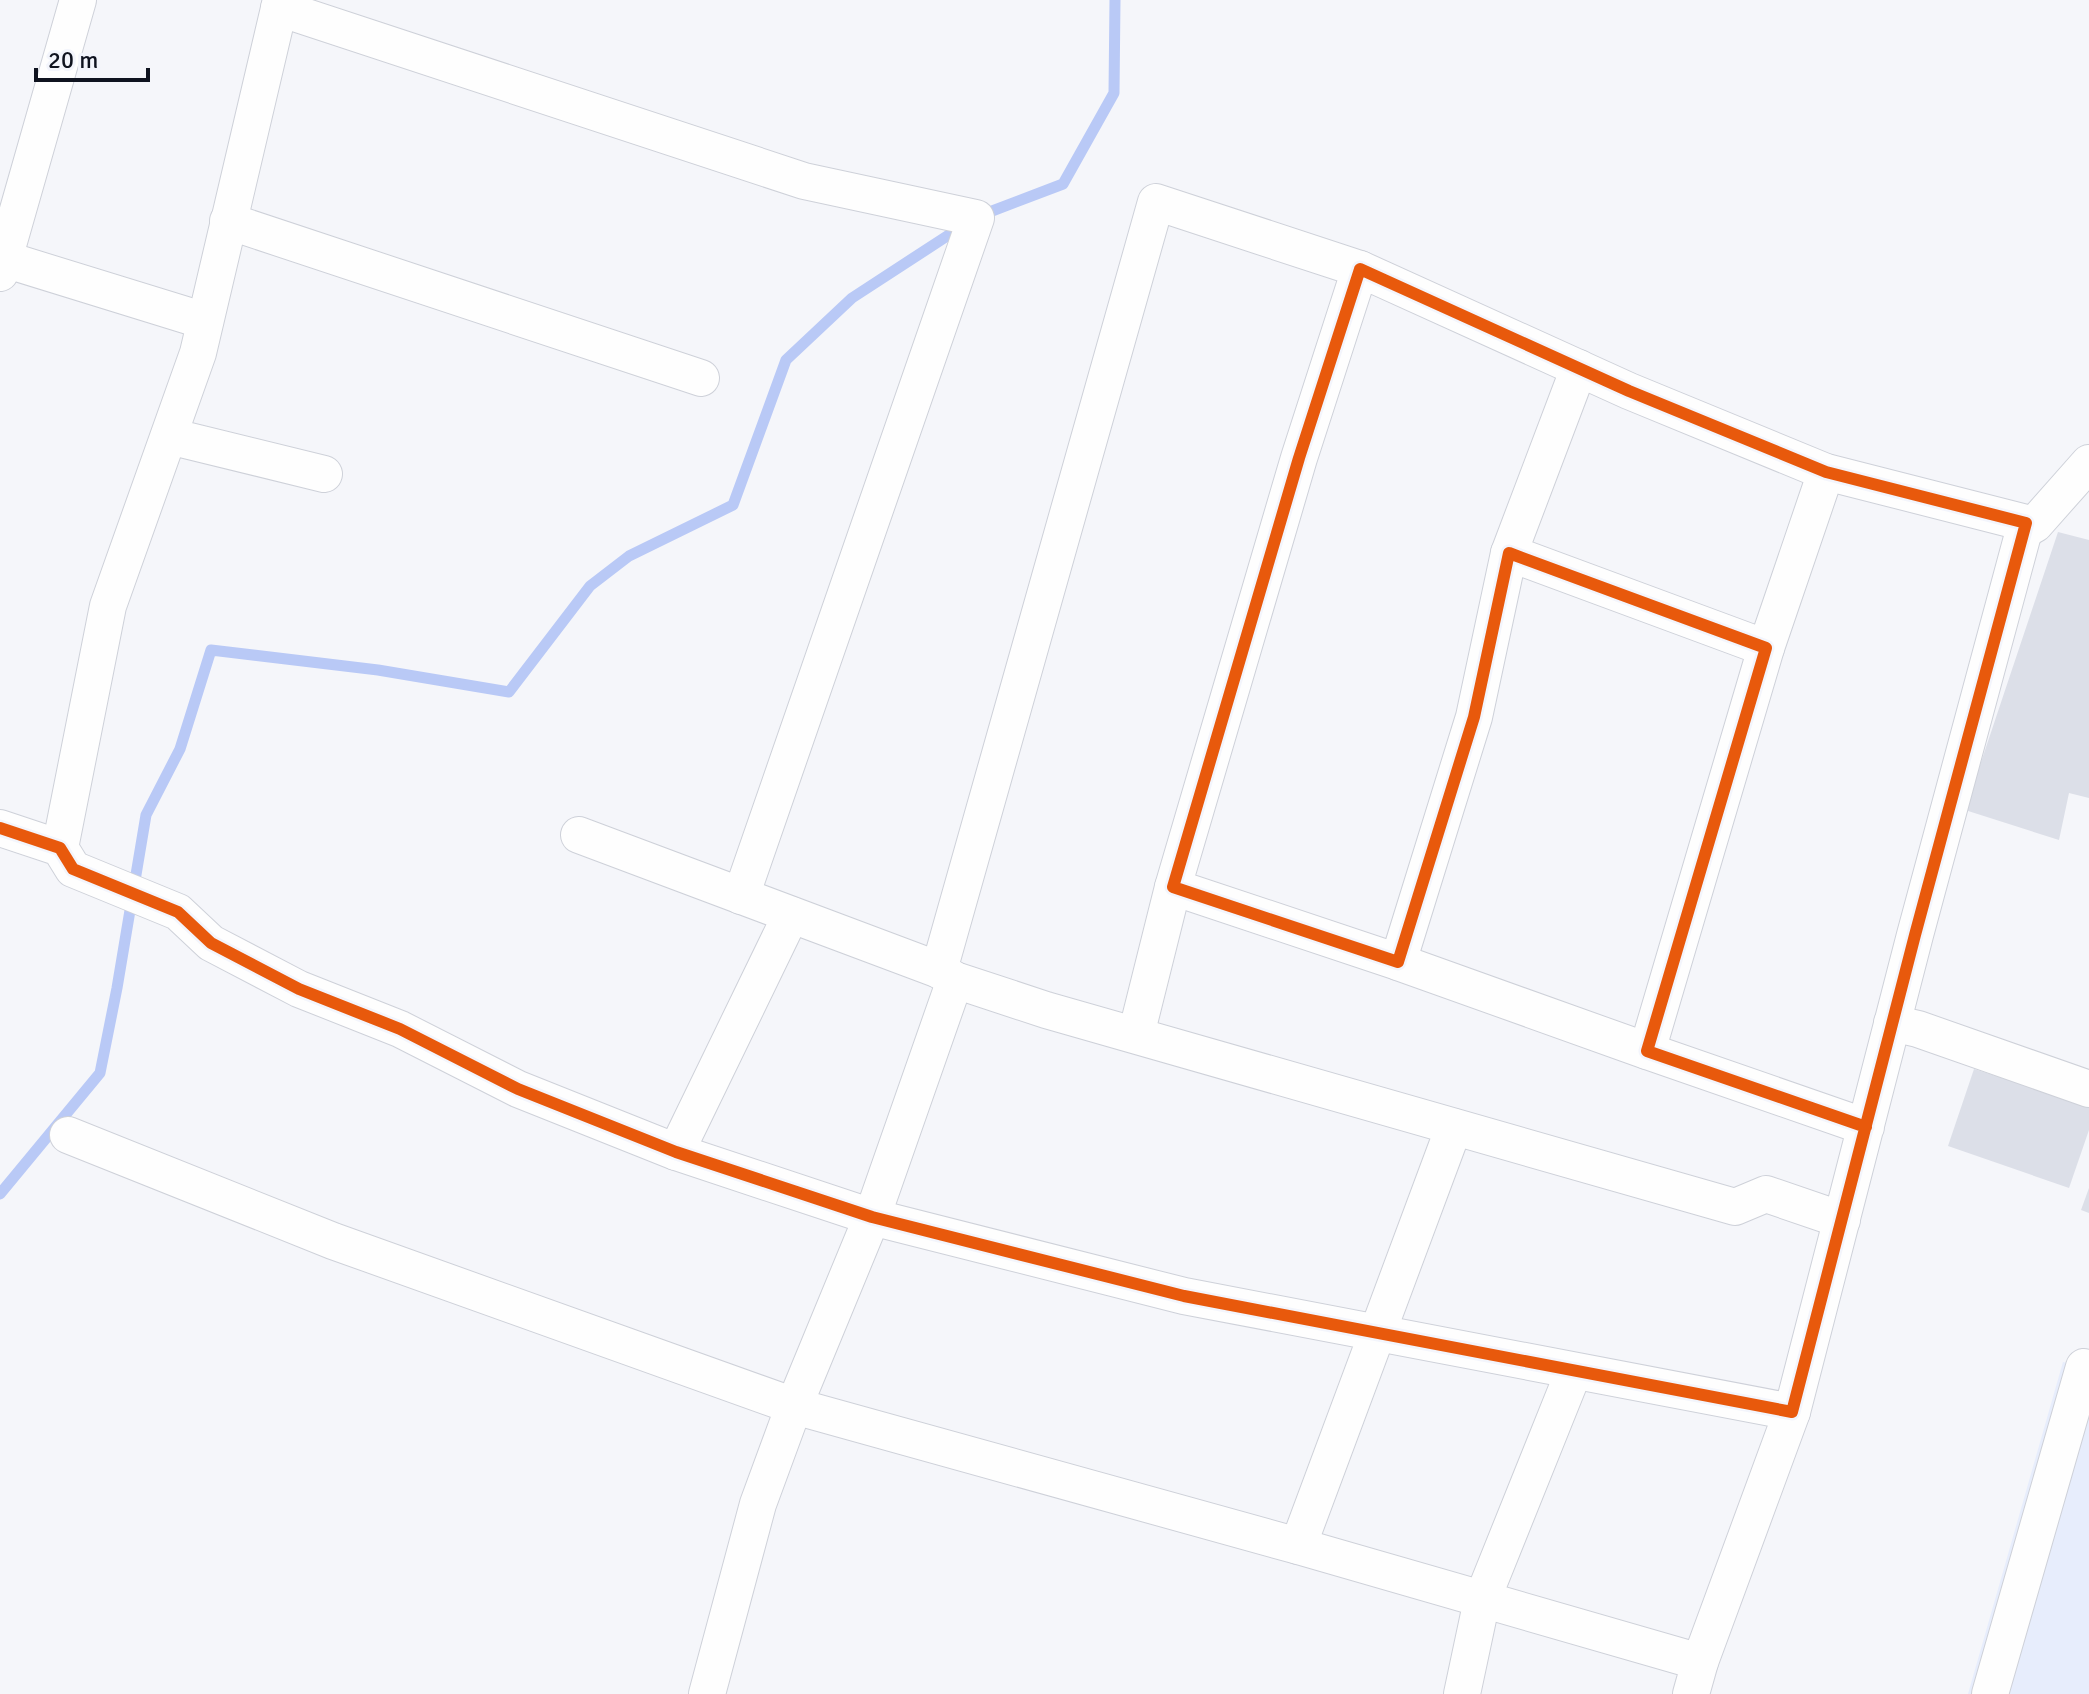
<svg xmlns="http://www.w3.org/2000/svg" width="2089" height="1694" viewBox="0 0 2089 1694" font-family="Signika,sans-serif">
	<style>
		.green { fill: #e7edfc }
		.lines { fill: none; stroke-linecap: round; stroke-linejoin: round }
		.stream { stroke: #b9c9f6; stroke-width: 11 }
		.building { fill: #dcdfe8 }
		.minor-casing { stroke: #ced1d9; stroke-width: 38 }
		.minor { stroke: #fefefe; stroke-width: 36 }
		.cycleway-casing { stroke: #f3f5fc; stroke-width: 17 }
		.cycleway { stroke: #e8590c; stroke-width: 12 }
	</style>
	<rect width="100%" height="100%" fill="#f5f6fa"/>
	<!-- green -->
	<path class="green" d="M2063,1362L2089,1368V1694H1968Z"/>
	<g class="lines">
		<!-- stream -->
		<g class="stream">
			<path d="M979,216L1063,184L1114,93L1115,0"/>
			<path d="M0,1194L100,1073L117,988L146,815L180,749L211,650L378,670L509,692L590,586L629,556L733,505L786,360L852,298L964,225"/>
		</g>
	</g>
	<!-- building -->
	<g class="building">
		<path d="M2058,532L2089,540V798L2069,793L2059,840L1965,810Z"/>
		<path d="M1974,1069L2089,1106V1130L2069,1188L1948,1146Z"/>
		<path d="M2089,1188V1213L2081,1210Z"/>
	</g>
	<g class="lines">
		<!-- minor casing -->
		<g class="minor-casing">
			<g id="minor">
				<path d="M279,8L804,181L976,218L741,896"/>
				<path d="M228,221L701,378"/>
				<path d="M4,259L205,321"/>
				<path d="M0,273L78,0"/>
				<path d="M169,436L324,474"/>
				<path d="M2023,531L2035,524L2089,463"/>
				<path d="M1509,553L1579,368"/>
				<path d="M1766,648L1826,472"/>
				<path d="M0,828L60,848L73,869L178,912L211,943L299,989L400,1029L518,1089L676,1152L872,1217L1184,1296L1792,1412L1915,935L2026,523L1826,472L1629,391L1360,269L1299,458L1173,887L1398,962L1474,717L1509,553L1766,648L1647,1051L1866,1127"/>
				<path d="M579,835L939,970L955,980L1046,1010L1735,1207L1766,1194L1842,1220"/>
				<path d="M60,848L108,606L198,353L281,0"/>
				<path d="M1398,962L1647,1051"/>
				<path d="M939,970L1156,202L1360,269"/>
				<path d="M1892,1023L1918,1029L2089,1089"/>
				<path d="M1136,1035L1173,887"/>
				<path d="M68,1135L333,1241L794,1406L1298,1546L1700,1662L1691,1694"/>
				<path d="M676,1152L791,915"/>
				<path d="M1298,1546L1454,1127"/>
				<path d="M1700,1662L1792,1412"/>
				<path d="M707,1694L758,1504L794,1406L872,1217L955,980"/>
				<path d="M1462,1694L1482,1600L1574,1371"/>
				<path d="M1990,1694L2084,1367L2089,1369"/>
			</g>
		</g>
		<!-- minor -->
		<use href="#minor" class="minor"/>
		<!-- cycleway casing -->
		<g class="cycleway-casing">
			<path id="cycleway" d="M0,828L60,848L73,869L178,912L211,943L299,989L400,1029L518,1089L676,1152L872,1217L1184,1296L1792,1412L1915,935L2026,523L1826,472L1629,391L1360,269L1299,458L1173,887L1398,962L1474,717L1509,553L1766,648L1647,1051L1866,1127"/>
		</g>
		<!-- cycleway -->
		<use href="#cycleway" class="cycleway"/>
	</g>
	<!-- scale -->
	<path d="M36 68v12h112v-12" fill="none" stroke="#0f131f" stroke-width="4"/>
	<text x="48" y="68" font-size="24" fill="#0f131f" stroke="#f3f5fc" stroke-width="6" paint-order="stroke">20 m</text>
</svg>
